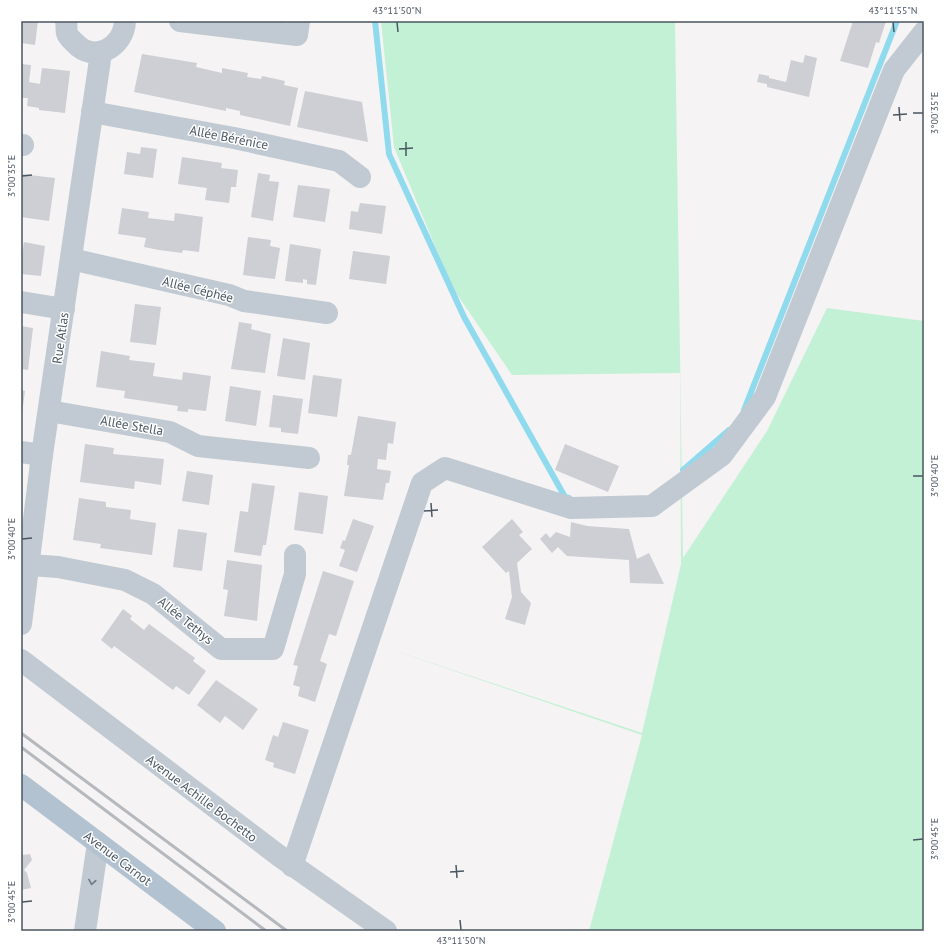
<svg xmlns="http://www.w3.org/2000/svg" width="945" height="952" viewBox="0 0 945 952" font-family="'PT Sans',sans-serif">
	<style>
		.green { fill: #c3f1d5 }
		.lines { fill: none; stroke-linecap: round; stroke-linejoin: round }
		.stream { stroke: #90daee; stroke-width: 6 }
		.building { fill: #cdcfd5 }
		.minor { stroke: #c1cad2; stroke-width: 22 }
		.major { stroke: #b3c2d1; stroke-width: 22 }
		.rail { stroke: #b5b8bd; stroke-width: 3 }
		.oneway { stroke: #6e7983 }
		.ticks { fill: none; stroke: #4a5661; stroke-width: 1.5 }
		.labels { text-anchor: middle; stroke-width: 3; stroke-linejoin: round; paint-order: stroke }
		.street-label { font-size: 13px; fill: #4a5661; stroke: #fff }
		.neatline { fill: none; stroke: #4a5661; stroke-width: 1.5 }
		.ticks-label { font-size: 10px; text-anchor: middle; fill: #4a5661 }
	</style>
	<rect width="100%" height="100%" fill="#f5f3f3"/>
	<!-- green -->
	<path class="green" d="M381,21H675L683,558L767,431L827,308L924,321V931H589L642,735L381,646L642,733L681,564L680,373L512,375L452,287L394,147Z"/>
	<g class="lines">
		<!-- stream -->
		<g class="stream">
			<path d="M375,21L389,154L464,317L565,497L569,498"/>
			<path d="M744,410L897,21"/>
			<path d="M683,470L729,430"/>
		</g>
	</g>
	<!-- building -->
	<g class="building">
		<path d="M21,21H38L35,45L21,43Z"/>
		<path d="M853,21H886L879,43L876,42L868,68L840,61Z"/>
		<path d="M142,54L197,63L196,67L222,73V68L248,73L247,77L261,79L262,76L285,81L284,85L298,88L290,126L240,115V111L226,108V111L134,92Z"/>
		<path d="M805,55L817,58L809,97L767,87V84L757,82L759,74L769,76V78L786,82L791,60L803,63Z"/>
		<path d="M21,64L31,65L29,82L40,84L42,68L70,71L65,113L39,110V108L27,106L28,98H21Z"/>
		<path d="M305,91L362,102L368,142L297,127Z"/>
		<path d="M141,147L157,149L153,178L124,174L127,152L140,154Z"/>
		<path d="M182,157L222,163L221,168L238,170L236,187H231L229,203L205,200L207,188L178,184Z"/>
		<path d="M258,173L270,175L269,181L279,182L273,221L251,217Z"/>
		<path d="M21,174L55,178L49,221L21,217Z"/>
		<path d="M298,185L330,189L325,222L293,217Z"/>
		<path d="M360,203L386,206L382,234L349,229L351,211L358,212Z"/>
		<path d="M122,208L149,212L148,218L174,221L175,213L203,217L199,252L183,250L182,253L159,250L144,247L146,238L118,234Z"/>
		<path d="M248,237L271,240L270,246L280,248L275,279L243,275Z"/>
		<path d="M24,242L45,246L41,276L21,274V254L22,255Z"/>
		<path d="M290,244L321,249L316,285L307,284V280L303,279V283L285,281Z"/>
		<path d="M353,251L390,256L386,284L349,279Z"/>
		<path d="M135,304L161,307L156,345L130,342Z"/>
		<path d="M239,322L252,324L251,329L271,334L265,373L231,369Z"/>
		<path d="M21,326L33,328L28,370L21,369Z"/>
		<path d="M283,338L310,343L305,380L277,376Z"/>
		<path d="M101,351L130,356L129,360L155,363L153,376L182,380L183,372L211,376L206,411L188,409V412L177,411L178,406L124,398L125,391L96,387Z"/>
		<path d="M313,375L342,379L337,417L308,413Z"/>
		<path d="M230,386L261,391L256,426L225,421Z"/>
		<path d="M21,390L25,391L22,413H21Z"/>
		<path d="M273,395L303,399L298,434L281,432V428L269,427Z"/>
		<path d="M358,416L396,422L393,444L388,443L386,460L378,459L377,469L391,471L389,483H386L383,500L344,496L349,465H347L348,455H351Z"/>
		<path d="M85,444L114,448L113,454L164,459L161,485L135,481L134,489L80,482Z"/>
		<path d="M565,444L619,466L608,492L555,470Z"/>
		<path d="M187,471L213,475L209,505L182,501Z"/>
		<path d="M252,483L275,486L266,545H263L261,556L234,552L240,511L248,512Z"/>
		<path d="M299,492L328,496L323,534L294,530Z"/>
		<path d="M79,498L106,502V507L131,510L130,519L156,523L152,555L100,548L101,544L73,540Z"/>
		<path d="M353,519L374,526L357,572L339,566L345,550L340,548L343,540L345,541Z"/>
		<path d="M512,519L523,532L519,535L532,549L517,563L521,592L531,603L525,625L505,619L512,597L509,571L506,573L482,547Z"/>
		<path d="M571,522L587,526L629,529L637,559L649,553L664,584L630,583L629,560L567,556L558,547L552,553L540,539L546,533L550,538L556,532L570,537Z"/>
		<path d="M178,529L207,533L202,571L173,567Z"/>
		<path d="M227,560L262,565L257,621L224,616L228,590L223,589Z"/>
		<path d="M323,571L354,581L336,636L329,634L320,661L327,664L315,702L298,696L300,687L293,685L298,666L293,665Z"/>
		<path d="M123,609L132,616L130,619L144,630L149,624L195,658L193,661L206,671L189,695L176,686L173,690L114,646L112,649L101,640Z"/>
		<path d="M216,680L258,709L243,730L225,716L220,723L197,705Z"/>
		<path d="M283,722L309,730L295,774L273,767L274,763L265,760L273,735L278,737Z"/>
		<path d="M21,849L23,855L30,854L32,860L24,870L27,873L31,888L21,890Z"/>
		<path d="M22,894L23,903L21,905V895Z"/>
	</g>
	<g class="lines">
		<!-- minor -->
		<g class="minor">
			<path d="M66,21C67,25 66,30 67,33C68,37 72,40 75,43C94,64 124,47 125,21"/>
			<path d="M180,21L297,35L299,21"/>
			<path d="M92,112L234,138L339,161L360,177"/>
			<path d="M21,145H23"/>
			<path d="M71,259L229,295L244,301L327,313"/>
			<path d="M21,302L64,309"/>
			<path d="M49,411L170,432L198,446L309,458"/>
			<path d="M21,452L42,455"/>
			<path d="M30,565L58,567L125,580L153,594L221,649H273L295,574V555"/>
			<path d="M21,624L42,455L101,53"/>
			<path d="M21,660L278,855L386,931"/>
			<path d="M292,866L422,483L445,468L571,508L652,506L722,455L765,397L894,70L924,32"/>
			<path d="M85,931L98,843"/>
		</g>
		<!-- major -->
		<path class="major" d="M21,785L215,931"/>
		<!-- rail -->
		<g class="rail">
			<path d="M21,733L287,931"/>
			<path d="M21,747L266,931"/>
		</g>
	</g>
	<!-- one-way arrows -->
	<defs><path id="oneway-chevron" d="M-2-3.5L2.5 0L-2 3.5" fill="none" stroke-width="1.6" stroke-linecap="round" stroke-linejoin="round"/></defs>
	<use class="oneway" href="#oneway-chevron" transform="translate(92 882) rotate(99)"/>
	<!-- ticks -->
	<path class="ticks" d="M397,22L398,32M893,22L894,32M899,107L900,121M913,113H923M893,115L907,114M406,142V156M399,149L413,148M22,176L32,175M913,476H923M431,503L432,517M424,511L438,510M22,539L32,538M913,840L923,839M456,865L457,878M450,872L464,871M22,902L32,901M460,920L461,930"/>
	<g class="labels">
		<!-- street labels -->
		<g class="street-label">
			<text transform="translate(229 137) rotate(11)" y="5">Allée Bérénice</text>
			<text transform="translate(198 289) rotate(14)" y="5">Allée Céphée</text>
			<text transform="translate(60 338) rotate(-82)" y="5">Rue Atlas</text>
			<text transform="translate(132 425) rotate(10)" y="5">Allée Stella</text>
			<text transform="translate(186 620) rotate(39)" y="5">Allée Tethys</text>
			<text transform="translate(202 798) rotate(37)" y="5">Avenue Achille Bochetto</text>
			<text transform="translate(118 858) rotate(37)" y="5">Avenue Carnot</text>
		</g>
	</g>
	<!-- border -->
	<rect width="945" height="952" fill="none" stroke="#ffffff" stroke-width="44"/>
	<rect x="22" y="22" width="901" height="908" class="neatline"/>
	<g class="ticks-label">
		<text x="397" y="14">43°11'50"N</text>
		<text x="893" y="14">43°11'55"N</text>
		<text transform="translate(934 113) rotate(-90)" y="4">3°00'35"E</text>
		<text transform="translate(11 176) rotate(-90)" y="4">3°00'35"E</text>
		<text transform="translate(934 476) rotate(-90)" y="4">3°00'40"E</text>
		<text transform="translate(11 539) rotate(-90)" y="4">3°00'40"E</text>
		<text transform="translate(934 839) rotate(-90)" y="4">3°00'45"E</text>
		<text transform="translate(11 902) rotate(-90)" y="4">3°00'45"E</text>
		<text x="461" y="944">43°11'50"N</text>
	</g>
</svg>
